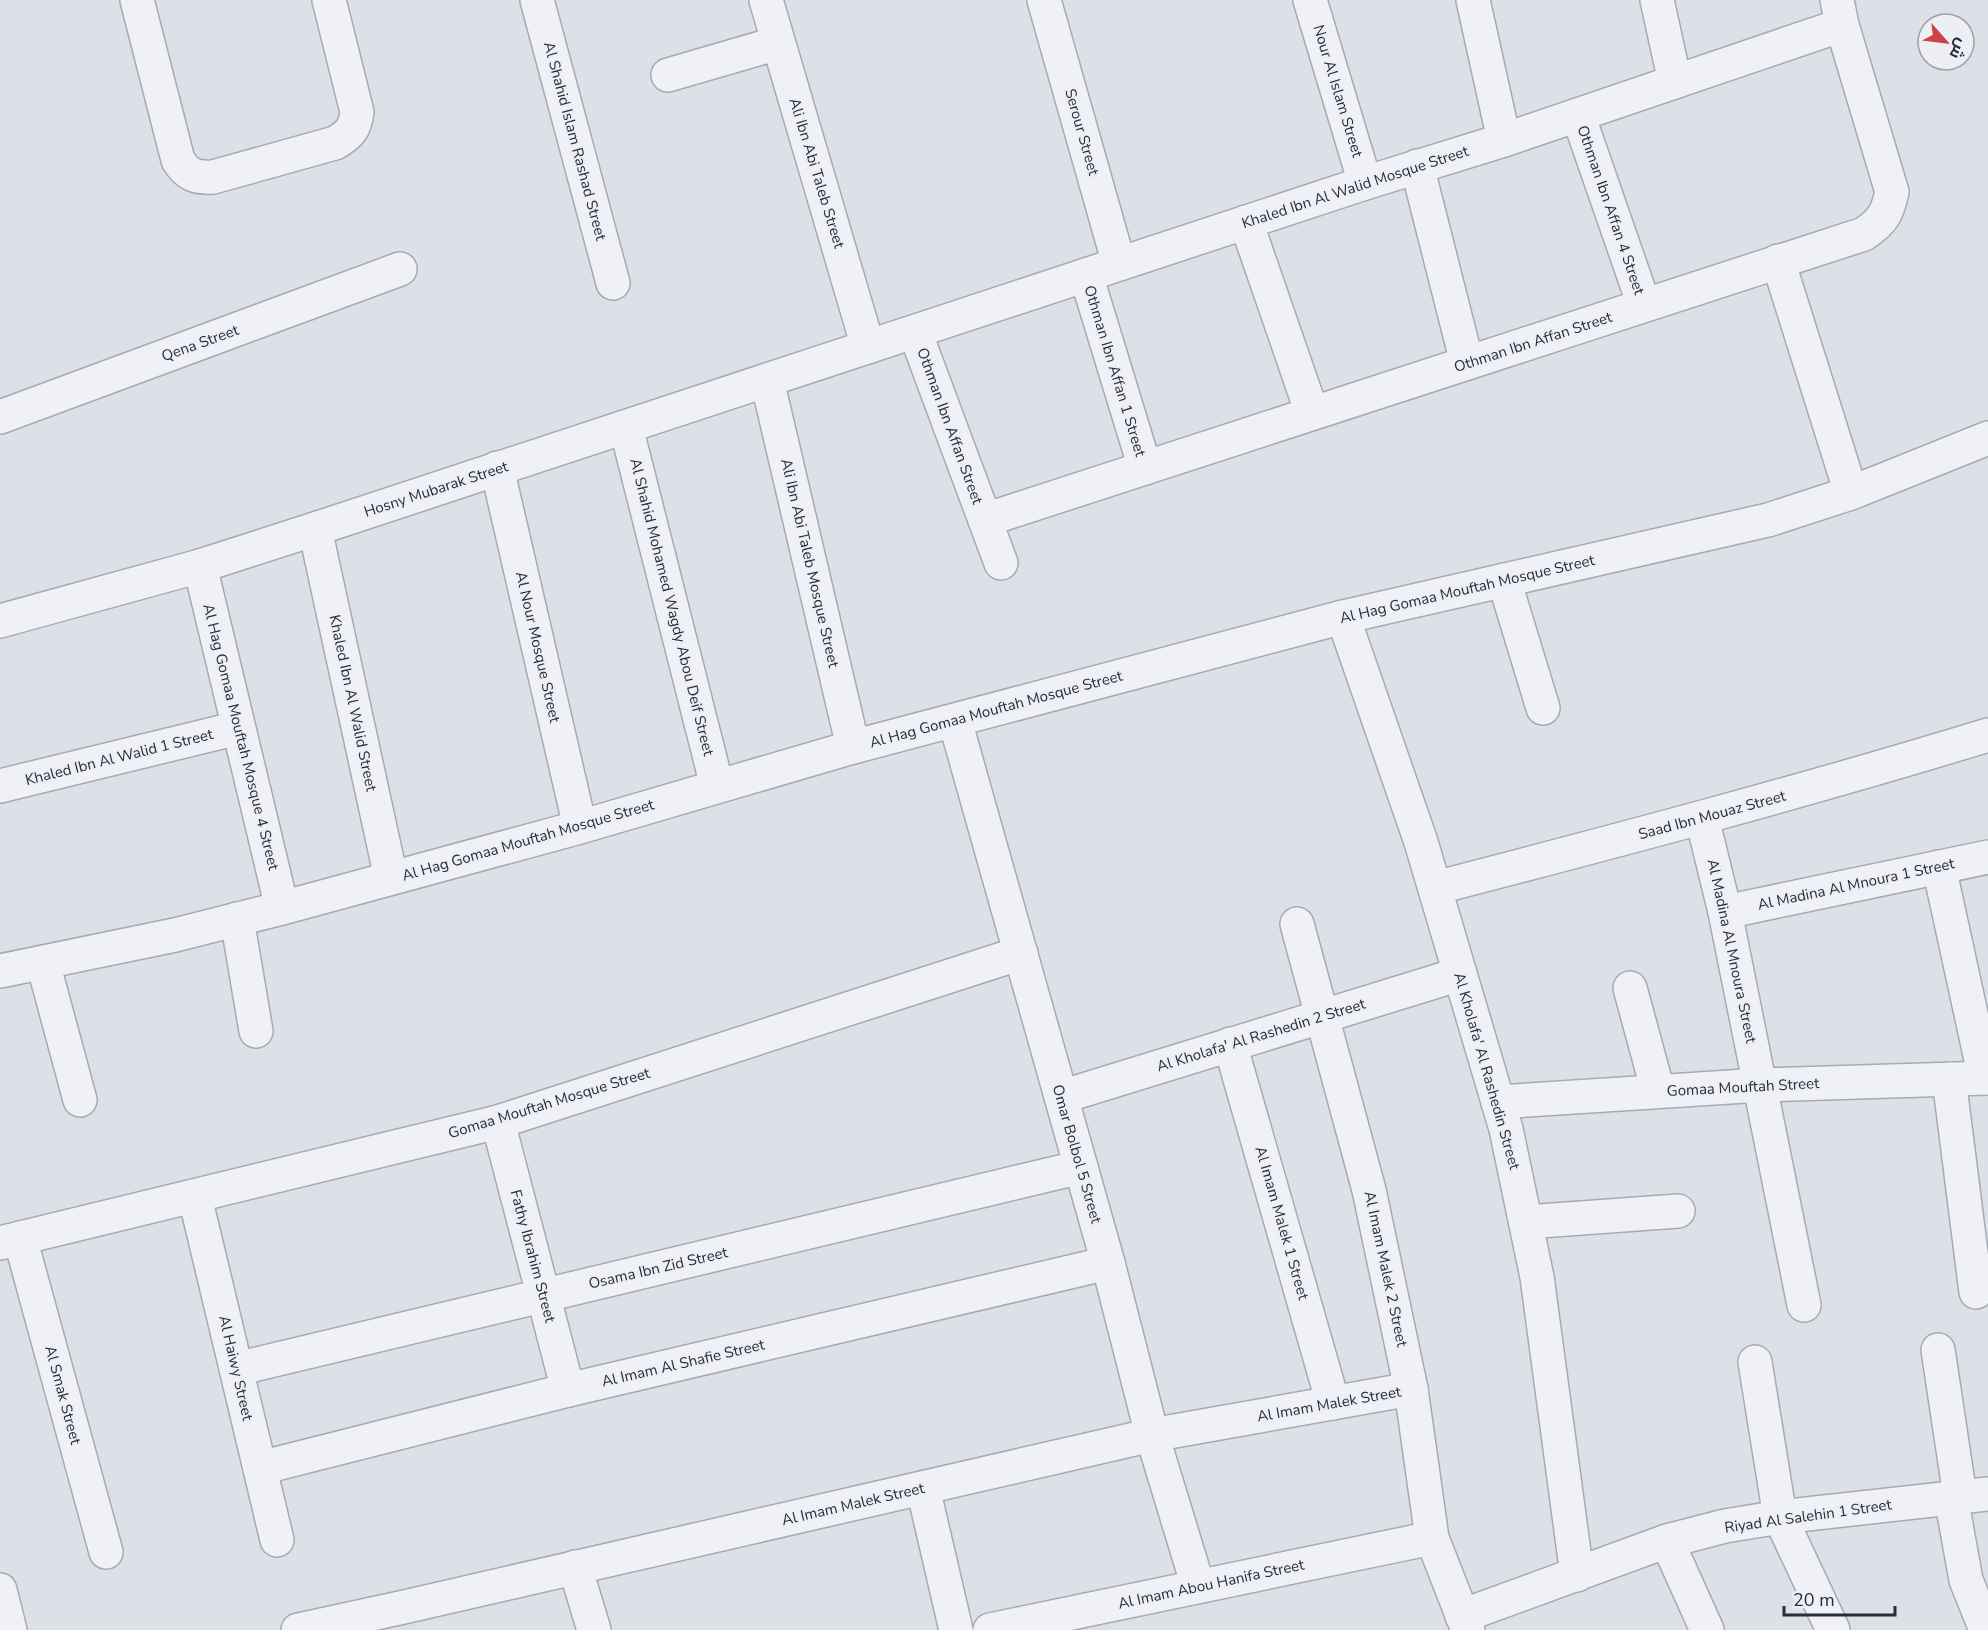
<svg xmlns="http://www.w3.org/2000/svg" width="1988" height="1630" viewBox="0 0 1988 1630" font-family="'Nunito Sans',Cairo,sans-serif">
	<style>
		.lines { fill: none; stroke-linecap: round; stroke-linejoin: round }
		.minor-casing { stroke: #a7aab4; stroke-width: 36 }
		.minor { stroke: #f0f1f6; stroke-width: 33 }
		.labels { text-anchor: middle; stroke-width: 4.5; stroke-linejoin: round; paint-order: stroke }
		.street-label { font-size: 15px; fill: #272c3e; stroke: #edeff5 }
	</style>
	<rect width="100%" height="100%" fill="#dee0e7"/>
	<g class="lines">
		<!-- minor casing -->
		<g class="minor-casing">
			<g id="minor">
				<path d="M137,0L178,160C187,175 196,178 213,177L335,143C349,135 355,129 357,112L329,0"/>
				<path d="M537,0L613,283"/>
				<path d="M766,0L868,347"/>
				<path d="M1044,0L1119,264"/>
				<path d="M1310,0L1365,183"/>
				<path d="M1473,0L1504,140"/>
				<path d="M1657,0L1675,82"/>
				<path d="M668,75L778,43"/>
				<path d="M1578,115L1644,305"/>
				<path d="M1417,166L1467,363"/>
				<path d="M1246,222L1312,413"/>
				<path d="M1778,261L1851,493"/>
				<path d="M1086,275L1145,468"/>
				<path d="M915,332L1001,563"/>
				<path d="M767,380L853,747"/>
				<path d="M0,417L400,269"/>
				<path d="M626,427L717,786"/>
				<path d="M497,468L580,827"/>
				<path d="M985,520L1864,234C1883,221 1887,214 1892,192L1842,25L1837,0"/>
				<path d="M315,529L391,878"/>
				<path d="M200,566L282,908"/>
				<path d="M1504,580L1543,708"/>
				<path d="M1343,617L1421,842L1506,1129L1537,1277L1577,1575"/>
				<path d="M0,621L200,566L315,529L1365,183L1504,140L1842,25"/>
				<path d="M955,721L1108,1263L1152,1435L1198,1586"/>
				<path d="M0,786L238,728"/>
				<path d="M1702,818L1725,912L1804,1305"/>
				<path d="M1939,867L1985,1078"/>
				<path d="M1435,888C1620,840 1805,791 1988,735"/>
				<path d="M1725,912L1988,857"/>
				<path d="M237,919L256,1031"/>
				<path d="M1297,924L1369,1190L1411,1389L1432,1538L1468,1630"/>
				<path d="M43,963L80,1100"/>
				<path d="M0,971L175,935L282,908L580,827L853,747L1343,617L1768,520L1851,493L1988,438"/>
				<path d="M1630,988L1658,1091"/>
				<path d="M1230,1044L1333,1403"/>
				<path d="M1949,1079L1976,1292"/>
				<path d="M1061,1097L1460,974"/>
				<path d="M1498,1102L1761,1085L1988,1078"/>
				<path d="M498,1122L568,1390"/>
				<path d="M195,1197L277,1540"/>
				<path d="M1526,1222L1678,1211"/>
				<path d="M20,1238L106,1552"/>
				<path d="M0,1243L498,1122L1021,953"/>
				<path d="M1938,1350L1960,1496"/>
				<path d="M1755,1362L1780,1517L1833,1630"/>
				<path d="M236,1369L1081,1167"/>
				<path d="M260,1468L568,1390L1108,1263"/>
				<path d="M923,1488L956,1630"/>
				<path d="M1951,1497L1966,1580L1986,1630"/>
				<path d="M1667,1541L1707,1630"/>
				<path d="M575,1567L594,1630"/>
				<path d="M0,1590L10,1630"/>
				<path d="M1462,1616L1667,1541L1725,1526L1780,1517L1988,1494"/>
				<path d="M298,1630L404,1607L1152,1435L1411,1389"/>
				<path d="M990,1630L1432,1538"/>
			</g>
		</g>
		<!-- minor -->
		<use href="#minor" class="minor"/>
	</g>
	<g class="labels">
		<!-- street labels -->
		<g class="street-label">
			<text transform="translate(1338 91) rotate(73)" y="5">Nour Al Islam Street</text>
			<text transform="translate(1082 132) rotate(74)" y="5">Serour Street</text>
			<text transform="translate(575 141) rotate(75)" y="5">Al Shahid Islam Rashad Street</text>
			<text transform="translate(817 173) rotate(73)" y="5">Ali Ibn Abi Taleb Street</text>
			<text transform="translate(1355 187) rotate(-18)" y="5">Khaled Ibn Al Walid Mosque Street</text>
			<text transform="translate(1611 210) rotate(71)" y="5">Othman Ibn Affan 4 Street</text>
			<text transform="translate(1533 342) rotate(-18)" y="5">Othman Ibn Affan Street</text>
			<text transform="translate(200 343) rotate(-20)" y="5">Qena Street</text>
			<text transform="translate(1115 371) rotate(73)" y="5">Othman Ibn Affan 1 Street</text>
			<text transform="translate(950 426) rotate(70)" y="5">Othman Ibn Affan Street</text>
			<text transform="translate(436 489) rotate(-18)" y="5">Hosny Mubarak Street</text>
			<text transform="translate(810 563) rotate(77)" y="5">Ali Ibn Abi Taleb Mosque Street</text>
			<text transform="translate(1467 589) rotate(-13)" y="5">Al Hag Gomaa Mouftah Mosque Street</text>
			<text transform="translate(672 607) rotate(76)" y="5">Al Shahid Mohamed Wagdy Abou Deif Street</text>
			<text transform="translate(538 647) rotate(77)" y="5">Al Nour Mosque Street</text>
			<text transform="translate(353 703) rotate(78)" y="5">Khaled Ibn Al Walid Street</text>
			<text transform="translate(996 709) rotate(-15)" y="5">Al Hag Gomaa Mouftah Mosque Street</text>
			<text transform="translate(241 737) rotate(76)" y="5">Al Hag Gomaa Mouftah Mosque 4 Street</text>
			<text transform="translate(119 757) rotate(-14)" y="5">Khaled Ibn Al Walid 1 Street</text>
			<text transform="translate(1712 815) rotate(-15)" y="5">Saad Ibn Mouaz Street</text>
			<text transform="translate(528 840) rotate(-16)" y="5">Al Hag Gomaa Mouftah Mosque Street</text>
			<text transform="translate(1856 884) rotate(-12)" y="5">Al Madina Al Mnoura 1 Street</text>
			<text transform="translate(1732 951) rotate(78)" y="5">Al Madina Al Mnoura Street</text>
			<text transform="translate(1261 1035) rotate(-17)" y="5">Al Kholafa' Al Rashedin 2 Street</text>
			<text transform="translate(1487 1071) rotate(74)" y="5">Al Kholafa' Al Rashedin Street</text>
			<text transform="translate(1743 1087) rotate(-3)" y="5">Gomaa Mouftah Street</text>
			<text transform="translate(549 1103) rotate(-17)" y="5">Gomaa Mouftah Mosque Street</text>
			<text transform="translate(1077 1154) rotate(74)" y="5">Omar Bolbol 5 Street</text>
			<text transform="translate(1282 1223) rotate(74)" y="5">Al Imam Malek 1 Street</text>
			<text transform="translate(533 1256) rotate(75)" y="5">Fathy Ibrahim Street</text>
			<text transform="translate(658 1268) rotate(-13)" y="5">Osama Ibn Zid Street</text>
			<text transform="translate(1386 1269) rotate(78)" y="5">Al Imam Malek 2 Street</text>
			<text transform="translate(683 1363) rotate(-13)" y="5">Al Imam Al Shafie Street</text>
			<text transform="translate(236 1368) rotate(77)" y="5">Al Haiwy Street</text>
			<text transform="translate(63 1395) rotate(75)" y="5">Al Smak Street</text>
			<text transform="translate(1329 1404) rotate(-10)" y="5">Al Imam Malek Street</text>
			<text transform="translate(853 1504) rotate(-13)" y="5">Al Imam Malek Street</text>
			<text transform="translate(1808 1516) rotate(-8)" y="5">Riyad Al Salehin 1 Street</text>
			<text transform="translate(1211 1584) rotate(-12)" y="5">Al Imam Abou Hanifa Street</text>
		</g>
	</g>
	<!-- north arrow -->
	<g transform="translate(1946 42) rotate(118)"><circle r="28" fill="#edeff5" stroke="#9ea1ac" stroke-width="1.5"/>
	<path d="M0-4.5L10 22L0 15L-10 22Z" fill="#cc4343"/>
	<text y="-9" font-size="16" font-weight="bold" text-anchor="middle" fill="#272c3e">ش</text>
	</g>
	<!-- scale -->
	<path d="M1784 1606v9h111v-9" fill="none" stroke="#272c3e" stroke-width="3"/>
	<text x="1793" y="1606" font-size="18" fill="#272c3e" stroke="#edeff5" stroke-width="4.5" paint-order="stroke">20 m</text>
</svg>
